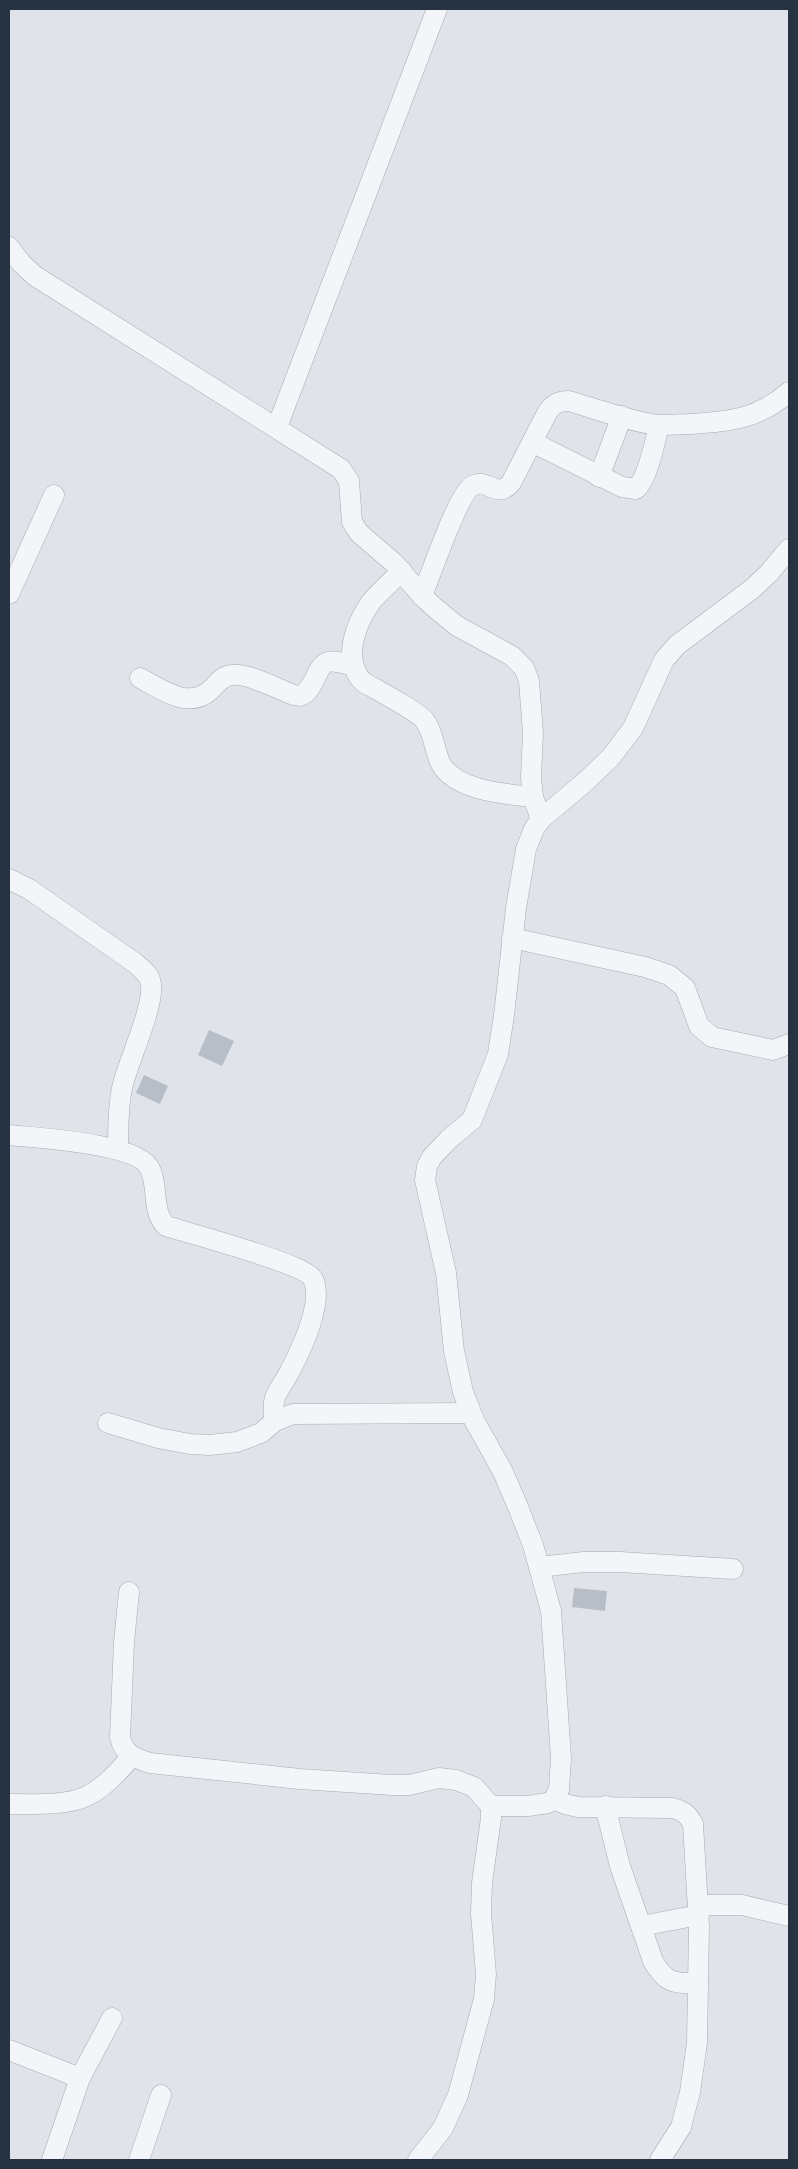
<svg xmlns="http://www.w3.org/2000/svg" width="798" height="2169" viewBox="0 0 798 2169" font-family="Figtree,sans-serif">
	<style>
		.building { fill: #b7bec8 }
		.lines { fill: none; stroke-linecap: round; stroke-linejoin: round }
		.minor-casing { stroke: #a5abb5; stroke-width: 21 }
		.minor { stroke: #f3f5f8; stroke-width: 20 }
	</style>
	<rect width="100%" height="100%" fill="#e0e4ea"/>
	<!-- building -->
	<g class="building">
		<path d="M209,1030L234,1041L222,1066L198,1055Z"/>
		<path d="M144,1075L168,1086L160,1104L136,1093Z"/>
		<path d="M574,1588L607,1591L605,1611L572,1607Z"/>
	</g>
	<g class="lines">
		<!-- minor casing -->
		<g class="minor-casing">
			<g id="minor">
				<path d="M9,247L21,263L35,276L341,469L349,481L352,522L359,533L394,563L422,596L435,608L457,626L512,656L524,668L529,681L533,733L531,778L533,797L541,819"/>
				<path d="M277,427L437,9"/>
				<path d="M532,442L622,487L636,489C648,478 655,442 659,425"/>
				<path d="M599,477L622,416"/>
				<path d="M402,571C392,581 380,591 371,602C355,625 342,659 363,682C375,689 419,712 425,721C434,733 434,750 441,764C456,791 506,794 533,797"/>
				<path d="M9,594L54,495"/>
				<path d="M422,596C430,577 458,494 472,486C488,477 496,500 511,483L547,413C553,404 558,401 569,401C596,409 623,419 651,424C663,426 676,424 689,424C729,422 758,419 789,392"/>
				<path d="M140,678C159,688 187,709 208,692C216,686 220,676 232,675C249,673 277,689 294,695L300,696C316,690 315,666 328,662C334,660 345,664 352,665"/>
				<path d="M9,879L29,889L135,963C142,969 150,975 151,984C154,1008 128,1061 122,1088C118,1107 118,1129 118,1149"/>
				<path d="M512,938L645,967L669,975L685,988L699,1026L712,1037L773,1050L789,1044"/>
				<path d="M9,1135C37,1138 139,1143 150,1169C159,1187 151,1211 166,1226C188,1233 305,1264 313,1279C324,1301 302,1348 291,1369C281,1390 269,1395 275,1421"/>
				<path d="M108,1423L158,1438L190,1444L210,1445L237,1442L261,1433L275,1421L293,1414L471,1413"/>
				<path d="M539,1567L584,1562H620L733,1569"/>
				<path d="M129,1592L124,1642L120,1737C124,1755 134,1758 150,1763L300,1779L392,1785H409L439,1778L456,1780L474,1787L491,1806V1818L482,1883L481,1914L486,1974L484,1999L458,2095L443,2128L418,2160"/>
				<path d="M554,1799L565,1804L578,1807L673,1808C683,1811 688,1814 693,1824L699,1926L697,2043L690,2092L681,2127L660,2160"/>
				<path d="M9,1804C30,1804 68,1806 87,1796C105,1787 118,1772 131,1757"/>
				<path d="M491,1806H528L548,1803L554,1799L559,1789L561,1758L551,1611L533,1545L518,1507L503,1472L474,1420L463,1392L454,1351L446,1273L425,1180L427,1166L432,1157L449,1139L472,1120L498,1054L504,1015L516,908L526,849L534,829L541,819L585,782L611,757L633,728L664,660L677,645L752,589L769,573L789,549"/>
				<path d="M605,1806L620,1866L653,1961C666,1984 674,1983 698,1983"/>
				<path d="M698,1905H742L789,1916"/>
				<path d="M641,1926L699,1915"/>
				<path d="M9,2050L80,2078"/>
				<path d="M52,2160L80,2078L112,2018"/>
				<path d="M139,2160L161,2095"/>
			</g>
		</g>
		<!-- minor -->
		<use href="#minor" class="minor"/>
	</g>
	<!-- border -->
	<rect width="798" height="2169" fill="none" stroke="#273243" stroke-width="20"/>
</svg>
